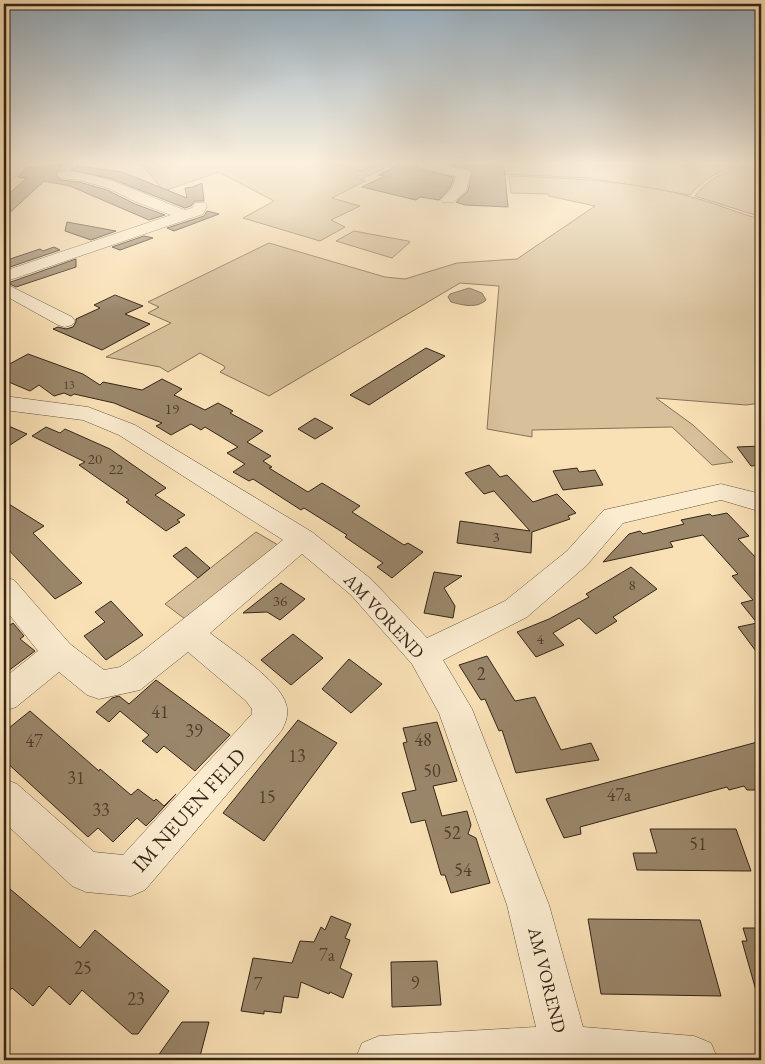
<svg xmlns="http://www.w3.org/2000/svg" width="765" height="1064" viewBox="0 0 765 1064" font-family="'EB Garamond',serif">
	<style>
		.green { fill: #d7c09a; stroke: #857259 }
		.water { fill: #b6a080; stroke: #826f56 }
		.building { fill: #9a866a; stroke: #332518 }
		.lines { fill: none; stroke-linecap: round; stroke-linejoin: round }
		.minor-casing { stroke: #64543f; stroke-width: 1 }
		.major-casing { stroke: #332518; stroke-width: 1 }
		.minor { fill: #fbebcf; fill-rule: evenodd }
		.major { fill: #f9e0b5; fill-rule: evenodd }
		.labels { text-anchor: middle; stroke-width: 4.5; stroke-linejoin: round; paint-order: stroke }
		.far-number-label { font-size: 12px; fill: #4d3d2c }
		.number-label { font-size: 15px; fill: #4d3d2c }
		.street-label { font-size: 18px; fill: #332518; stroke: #fbebcf }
		.near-number-label { font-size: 18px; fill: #4d3d2c }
		.near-street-label { font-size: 21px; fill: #332518; stroke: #fbebcf }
	</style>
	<rect width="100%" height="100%" fill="#f9e0b5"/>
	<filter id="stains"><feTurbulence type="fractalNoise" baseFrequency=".004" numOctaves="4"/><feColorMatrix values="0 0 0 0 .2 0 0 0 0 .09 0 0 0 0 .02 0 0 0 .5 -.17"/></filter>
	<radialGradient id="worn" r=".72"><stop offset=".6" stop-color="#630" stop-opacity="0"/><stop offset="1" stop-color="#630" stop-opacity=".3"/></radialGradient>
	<!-- green -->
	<g class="green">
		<path d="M137,164H284L299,170C324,161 337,163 361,171L375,164H392L360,180L365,181L332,198L360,206L331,220L345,227L320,241L243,218L274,201L219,172L164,191L141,164Z"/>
		<path d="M518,164H726L736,166C718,171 703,180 690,195L589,178L501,174Z"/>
		<path d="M741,167L761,171V217L695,196C708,180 722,172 741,167Z"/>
		<path d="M509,176C571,178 635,181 695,198C718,204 739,214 761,219V403L746,405L656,398L693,425L733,462L712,465L672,427L532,430V437L487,429L499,286L460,283L269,396L220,372L225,368L224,366L200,353L168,372L160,367L106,357L171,323L148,313L159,307L148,302L269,243L385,277L405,279L457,263L517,259L595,206L549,196L548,194L511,193Z"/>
		<path d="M354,231L408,241L410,242L392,258L336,241Z"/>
		<path d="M256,532L278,545L189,622L165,604Z"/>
	</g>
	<!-- water -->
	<path class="water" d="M469,288L482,293L486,300C476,309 463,305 451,302L448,297L450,294Z"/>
	<!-- building -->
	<g class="building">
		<path d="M63,164L56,174L60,180L79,182L107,190L135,204L165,215L149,220L70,186L44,181L4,218V198L27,178L18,177L27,168Z"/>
		<path d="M400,164H415L418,169L454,177L450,188L439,200L420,197L416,200L362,187L385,176L379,175Z"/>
		<path d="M446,164L504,166L508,207L465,205L456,202L468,191L472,173L468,169Z"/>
		<path d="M78,166L122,172L187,198L185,188L193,187L202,183L204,201H195L191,206L185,208L112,179L71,170Z"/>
		<path d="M207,211L219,214L174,231L167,228L204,216Z"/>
		<path d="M67,222L116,231L91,240L65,231Z"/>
		<path d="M144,236L153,238L120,250L112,247Z"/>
		<path d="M54,247L60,250L4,269V261L40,249L43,251Z"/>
		<path d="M76,259V267L16,287L8,283Z"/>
		<path d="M115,295L143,306L125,314L150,324L102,350L53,329L58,327L66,329L73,327L76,322V319L100,308L94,305Z"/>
		<path d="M426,348L445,356L369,405L350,395Z"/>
		<path d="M28,354L83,374L100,385L103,382L142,390L162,379L182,389L174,395L205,410L218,403L233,411L230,413L263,431L247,442L271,456L263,461L272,467L269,468L308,492L322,483L360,506L352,512L404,545L408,543L423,552L392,578L377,567L383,563L345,537L347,535L304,508L301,510L253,479L249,481L233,472L245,464L227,453L238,447L205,427L201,430L191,424L171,435L156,426L162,423L114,403L74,394L71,396L64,393L54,396L39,385L30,391L4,380V367Z"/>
		<path d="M315,418L333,428L315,439L298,429Z"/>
		<path d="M4,424L27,434L4,449Z"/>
		<path d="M46,427L60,433L65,429L110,449L166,488L155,495L185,515L177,520L180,522L166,531L126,502L129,500L79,465L85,462L32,436Z"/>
		<path d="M761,446V465L751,466L737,447Z"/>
		<path d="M489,465L500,477L507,475L533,502L557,494L576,513L568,516L570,519L532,532L531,553L457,543L460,521L530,531L494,491L484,494L465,473Z"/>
		<path d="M577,468L579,472L595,470L603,485L563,490L553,471Z"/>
		<path d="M4,501L44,526L33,533L82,583L55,599L4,545Z"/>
		<path d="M727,513L749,536L738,539L761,563V658L738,627L757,623L741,603L753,600L732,576L738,574L703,535L670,542L673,547L603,562L629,534L640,531L643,534L684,524L681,520L710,514L712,516Z"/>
		<path d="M186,547L210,568L198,578L173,556Z"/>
		<path d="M631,567L657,589L613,617L617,621L596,634L579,618L553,633L564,645L536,657L517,632L549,619L589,597L586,594Z"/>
		<path d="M434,572L462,576L444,588L455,606L453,618L424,613Z"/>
		<path d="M281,583L305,599L280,620L267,612L243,613Z"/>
		<path d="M111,601L143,635L106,660L84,636L105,622L95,612Z"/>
		<path d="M13,623L24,636L20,639L35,651L4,674V627L6,628Z"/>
		<path d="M293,634L323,658L291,685L261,660Z"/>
		<path d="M487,656L515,701L535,697L561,750L591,743L599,760L516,773L502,730L499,731L485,699L481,700L459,665Z"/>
		<path d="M349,659L382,684L351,713L322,689Z"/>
		<path d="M156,680L230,735L195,771L164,746L157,753L142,741L149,735L120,711L109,722L96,712L112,698L119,696L129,704Z"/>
		<path d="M30,711L99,771L100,769L131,795L138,789L154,801L156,799L164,806L176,794L153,819L146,826L137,818L113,842L98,828L88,837L4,760V732Z"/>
		<path d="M298,720L337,743L264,841L223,813Z"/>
		<path d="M437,722L457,781L433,786L442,816L467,811L471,825L468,834L476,838L490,883L451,893L445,875H441L425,820L411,823L402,793L416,790L403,743L407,742L403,728Z"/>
		<path d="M761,741V790H747L744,786L729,790L727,787L580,827L581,834L564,838L546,799Z"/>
		<path d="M650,829H736L751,871L637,870L633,853H657Z"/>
		<path d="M4,884L80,948L95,930L169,991L138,1034H132L82,990L70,1005L49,986L33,1006L12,988L4,997Z"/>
		<path d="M331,916L351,924L345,938L350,940L340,968L352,974L343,998L330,992L329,994L301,982L298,998L284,996L281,1013L264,1011V1014L241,1011L253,958L292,963L300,941L314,942L321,927L325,930Z"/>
		<path d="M588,919L700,920L721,996L601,994Z"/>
		<path d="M743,928H761V994H757L742,941H747Z"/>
		<path d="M437,961L441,1005L392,1007L391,962Z"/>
		<path d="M182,1022H209L199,1060H155Z"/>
	</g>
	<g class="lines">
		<!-- minor casing -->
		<g class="minor-casing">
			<g id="minor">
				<path d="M417,164H438L468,171L470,174L466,191L453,202H443L441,199L452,189L456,176L418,167Z"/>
				<path d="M65,171C108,174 146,196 185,210L192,208L195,203H205L207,206L203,214L4,282V271L171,215L136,202L108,188L79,180L60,178L58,175L60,172Z"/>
				<path d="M4,283L72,317L75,321L72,325L65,327L58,325L4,295Z"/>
				<path d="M4,396L88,407L135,425L312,532L371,579L427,638L505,601L567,551L604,510L721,484L761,494V508L755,510L721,500L623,523L587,565L527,617L443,660L472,709L549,905L583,1027L694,1036L711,1043L718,1060H355L362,1043L379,1036L536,1027L507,905L439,713L412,664L351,595L302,554L210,633C229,648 280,681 286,704C289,714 286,721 282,730L145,890L131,896L86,892L72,886L4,822V779L17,784L94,852L123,855L252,714V709L246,701L188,652L140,690L99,699L87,695L59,672L16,707L4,711V678L38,651L4,608V577L14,580L70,644L104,670L120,667L139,654L283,540L119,435L83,420L4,410Z"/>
			</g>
		</g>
		<!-- major casing -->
		<g class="major-casing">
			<path id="major" d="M14,164H29L9,182L4,183V172Z"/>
		</g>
		<!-- minor -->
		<use href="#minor" class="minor"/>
		<!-- major -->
		<use href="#major" class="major"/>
	</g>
	<!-- sky -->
	<linearGradient id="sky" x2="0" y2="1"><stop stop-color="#94acbe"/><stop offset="0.52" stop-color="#fcf1de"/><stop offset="1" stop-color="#fcf1de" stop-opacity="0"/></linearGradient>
	<rect width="765" height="313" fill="url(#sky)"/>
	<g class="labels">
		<!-- far-number labels -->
		<g class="far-number-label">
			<text x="69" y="389">13</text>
		</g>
		<!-- number labels -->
		<g class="number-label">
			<text x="172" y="414">19</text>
			<text x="95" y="464">20</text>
			<text x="116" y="474">22</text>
			<text x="496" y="542">3</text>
			<text x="632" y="590">8</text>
			<text x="280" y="606">36</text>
			<text x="540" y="644">4</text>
		</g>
		<!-- street labels -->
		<g class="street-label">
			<text transform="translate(384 616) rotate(47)" y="6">AM VOREND</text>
			<text transform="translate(547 980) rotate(76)" y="6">AM VOREND</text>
		</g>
		<!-- near-number labels -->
		<g class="near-number-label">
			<text x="481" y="680">2</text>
			<text x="160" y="718">41</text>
			<text x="194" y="737">39</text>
			<text x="423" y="746">48</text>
			<text x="34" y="747">47</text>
			<text x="297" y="762">13</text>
			<text x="432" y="777">50</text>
			<text x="76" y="784">31</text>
			<text x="619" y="801">47a</text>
			<text x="267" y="803">15</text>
			<text x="101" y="816">33</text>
			<text x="452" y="839">52</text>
			<text x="698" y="850">51</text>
			<text x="463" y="876">54</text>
			<text x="327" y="961">7a</text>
			<text x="83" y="974">25</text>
			<text x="415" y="989">9</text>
			<text x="258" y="990">7</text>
			<text x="136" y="1005">23</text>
		</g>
		<!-- near-street labels -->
		<g class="near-street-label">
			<text transform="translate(189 810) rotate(-48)" y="7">IM NEUEN FELD</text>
		</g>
	</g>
	<!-- margin -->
	<rect width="765" height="1064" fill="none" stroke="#f9e0b5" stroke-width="20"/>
	<rect x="5" y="5" width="755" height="1054" fill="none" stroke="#332518" stroke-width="2.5"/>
	<rect x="10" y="10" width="745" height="1044" fill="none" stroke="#332518"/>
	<rect width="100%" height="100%" filter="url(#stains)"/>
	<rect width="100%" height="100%" fill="url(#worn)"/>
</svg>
